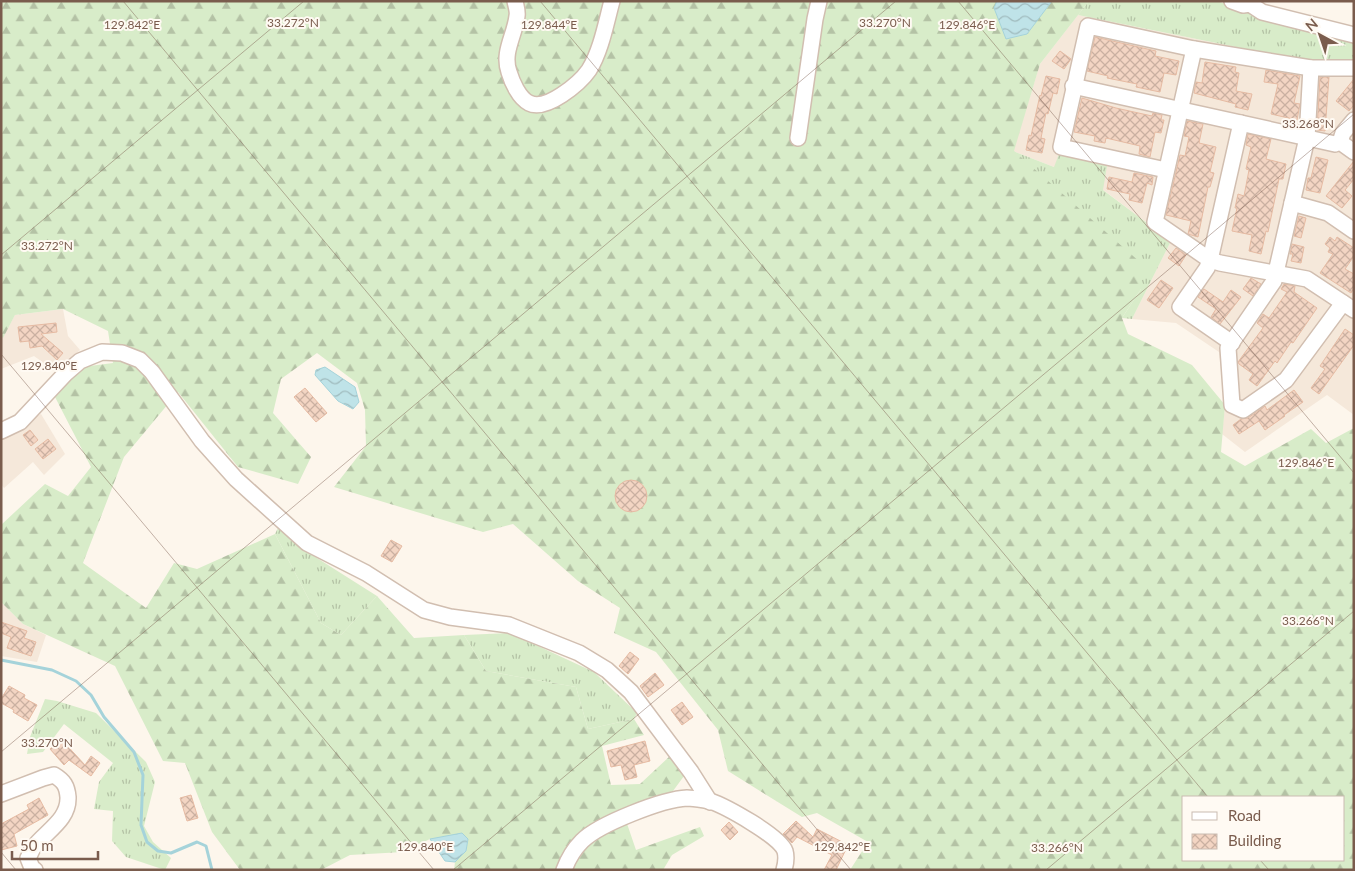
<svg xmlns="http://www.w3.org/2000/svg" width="1355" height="871" viewBox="0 0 1355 871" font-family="Lato,sans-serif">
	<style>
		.residential { fill: #f5e8da }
		.grass { fill: url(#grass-tufts) }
		.forest { fill: url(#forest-firs); fill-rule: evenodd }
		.water { fill: url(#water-waves); stroke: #a5d3da }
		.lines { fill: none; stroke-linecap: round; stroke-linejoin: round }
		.stream { stroke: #a5d3da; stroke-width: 3 }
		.building { fill: url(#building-cross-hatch); stroke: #e6bba3 }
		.minor-casing { stroke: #d1beb0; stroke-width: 18 }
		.minor { stroke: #fff; stroke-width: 15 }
		.ticks { fill: none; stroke: #7a5c4d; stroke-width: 1; stroke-opacity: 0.45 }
		.ticks-label { font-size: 12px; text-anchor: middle; fill: #7a5c4d; stroke: #fffaf3; stroke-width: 4; stroke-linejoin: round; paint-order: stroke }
	</style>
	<defs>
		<pattern id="grass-tufts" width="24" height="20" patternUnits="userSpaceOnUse" patternTransform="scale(1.25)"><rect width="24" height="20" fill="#d8ecc9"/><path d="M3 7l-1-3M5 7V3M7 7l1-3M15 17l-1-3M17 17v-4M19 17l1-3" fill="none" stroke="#b4c2a5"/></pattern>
		<pattern id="forest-firs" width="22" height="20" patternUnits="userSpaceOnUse" patternTransform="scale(1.25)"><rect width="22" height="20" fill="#d8ecc9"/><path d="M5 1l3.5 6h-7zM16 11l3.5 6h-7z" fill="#b4c2a5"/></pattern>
		<pattern id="water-waves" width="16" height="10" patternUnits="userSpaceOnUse" patternTransform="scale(1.25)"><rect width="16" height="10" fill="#bfe3e8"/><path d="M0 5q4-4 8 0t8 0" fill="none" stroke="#a0bbbe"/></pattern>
		<pattern id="building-cross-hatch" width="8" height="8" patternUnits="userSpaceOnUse" patternTransform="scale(1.25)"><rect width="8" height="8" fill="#f3d5c3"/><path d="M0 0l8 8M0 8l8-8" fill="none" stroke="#cab0a1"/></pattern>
	</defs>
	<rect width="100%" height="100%" fill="#fdf6ec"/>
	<!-- residential -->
	<g class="residential">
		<path d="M1078,15L1311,62L1354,63V415L1327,395L1245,452L1222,434L1225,405L1219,352L1176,323L1132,319L1171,241L1102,189L1054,167L1013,151L1040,64Z"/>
		<path d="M63,309L68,336L80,350L55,371L34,356L1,369V336L3,337L15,315Z"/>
		<path d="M41,414L65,454L44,475L33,462L4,488L1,484V425L16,428Z"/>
		<path d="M1,602L23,624L46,635L37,662L1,656Z"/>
	</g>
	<!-- grass -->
	<g class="grass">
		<path d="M1089,1H1216L1354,41V63L1311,62L1078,15Z"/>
		<path d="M1013,151L1054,167L1059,154L1107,166L1103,190L1171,241L1132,319L1122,318L1141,289Z"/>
		<path d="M279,526L309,553L377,596L341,635L321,623L275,534Z"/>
		<path d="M510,633L594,672L637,713L634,719L588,729L576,687L486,671L464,635Z"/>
		<path d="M45,699L57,701L96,713L146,762L155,782L144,826L153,842L171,858L165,870L126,857L112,841L113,811L94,809L99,782L113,763L64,724L43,752L27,754L30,737Z"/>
	</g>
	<!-- forest -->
	<path class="forest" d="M1,1H997L994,8L1027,33L1052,1H1089L1040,64L1014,151L1141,263V289L1122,318L1128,334L1192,365L1225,405L1221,452L1245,466L1311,429L1326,443L1354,428V870H850L868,842L817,813L802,817L728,771L718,730L656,652L614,633L620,608L578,581L513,524L483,532L334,487L366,446L365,410L357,383L317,353L281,379L273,413L311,457L298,484L238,467L178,392L124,457L83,563L146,608L174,563L197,569L275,534L321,623L341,635L377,596L414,638L464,635L486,671L576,687L588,729L634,719L644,735L602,746L611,785L640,784L670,756L684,776L673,791L622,809L636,850L700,827L704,836L672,855L663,870H454L455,862L466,851L468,839H430L403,852L350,855L321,870H240L212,832L185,763L163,761L115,666L23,624L1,602V525L45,484L68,496L91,467L55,397L82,367L113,363L108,331L63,309L15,315L3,338L1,336ZM1184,797H1344V860H1184Z"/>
	<!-- water -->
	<g class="water">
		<path d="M997,1H1052L1027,34L1006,39L994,8Z"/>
		<path d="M325,367L355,387L359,402L353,409L338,401L315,375L316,370Z"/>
		<path d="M462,833L468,839L466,851L455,862L445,861L430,839Z"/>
	</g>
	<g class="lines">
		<!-- stream -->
		<path class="stream" d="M1,660L52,670L76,681L91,695L104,717L134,752L143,775L141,825L147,842L158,851L171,853L197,842L206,846L212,870"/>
	</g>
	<!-- building -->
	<g class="building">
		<path d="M1095,37L1156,51L1155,56L1179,61L1176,75L1164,73L1160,92L1136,87L1137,84L1107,78L1108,76L1087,71Z"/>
		<path d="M1060,51L1071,59L1064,69L1052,61Z"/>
		<path d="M1205,62L1236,67L1235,72L1239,73L1236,91L1252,94L1248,110L1235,107L1236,104L1194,93L1196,82L1202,83Z"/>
		<path d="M1266,70L1300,76L1294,103L1300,104L1297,120L1271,114L1278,84L1264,82Z"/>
		<path d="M1046,76L1060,79L1057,94L1053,93L1048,114L1046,113L1041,138L1045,139L1042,153L1026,150L1029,135L1031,136L1040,95L1041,96Z"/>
		<path d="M1320,77H1329L1325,131L1317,130Z"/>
		<path d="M1354,79V105L1349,111L1336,101Z"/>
		<path d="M1082,98L1116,108L1152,116L1153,113L1162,115L1161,120H1164L1161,133L1155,132L1150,157L1139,154L1140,146L1106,138L1105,143L1094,141L1095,136L1074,132Z"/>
		<path d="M1187,121L1203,124L1199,143L1216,147L1210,172L1214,173L1210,187H1208L1198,237L1188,234L1191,221L1166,215L1180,155L1185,156L1189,137L1184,136Z"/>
		<path d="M1248,134L1271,139L1266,159L1286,164L1283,179H1279L1268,232L1266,231L1261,254L1249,251L1252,235L1232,231L1237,208H1235L1238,194L1244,196L1249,170L1246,169L1251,147L1246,145Z"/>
		<path d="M1316,157L1328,160L1320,193L1306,190L1308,178H1311Z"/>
		<path d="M1354,161V179L1345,190L1352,196L1342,208L1326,196Z"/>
		<path d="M1134,173L1153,177L1152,185L1147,183L1142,203L1129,200L1130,194L1107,189L1109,177L1132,182Z"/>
		<path d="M1299,216L1306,218L1301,238L1294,236Z"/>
		<path d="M1330,237L1335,241L1337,237L1354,248V256L1345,269L1354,274V288L1351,293L1320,273L1333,254L1328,252L1330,248L1325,244Z"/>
		<path d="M1292,244L1304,247L1301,263L1291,261L1293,254H1290Z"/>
		<path d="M1176,248L1186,255L1179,266L1168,258Z"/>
		<path d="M1251,278L1261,284L1253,296L1243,289Z"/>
		<path d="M1161,280L1173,288L1159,308L1147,300Z"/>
		<path d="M1284,284L1295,286L1294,292L1317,308L1293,343L1291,342L1277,363L1275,361L1257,386L1249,380L1253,374L1239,364L1238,362L1263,328L1257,323L1263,314L1269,318L1287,292L1281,289Z"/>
		<path d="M1204,289L1223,302L1231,290L1241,297L1220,324L1211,317L1216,309L1198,297Z"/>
		<path d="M56,323L57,332L41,334L63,353L57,360L42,346L30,348L29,341L20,342L18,327Z"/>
		<path d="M1345,329L1354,335V345L1319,394L1311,388L1325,369L1320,366Z"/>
		<path d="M305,388L327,413L316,422L294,397Z"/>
		<path d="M1294,390L1303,402L1284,415L1285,416L1265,430L1259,421L1239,434L1233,425L1241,419L1248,418L1265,406L1267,410Z"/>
		<path d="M30,430L38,440L31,446L23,435Z"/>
		<path d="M48,439L56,449L43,459L35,449Z"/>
		<circle cx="631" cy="496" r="16"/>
		<path d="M391,540L402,546L392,562L381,556Z"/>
		<path d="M1,622L27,631L24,638L36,642L31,656L7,648L11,637L1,633Z"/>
		<path d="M630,652L639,659L628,674L619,666Z"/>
		<path d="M655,673L664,685L648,697L640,686Z"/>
		<path d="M9,686L25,695L24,698L37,705L28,721L13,712L14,710L1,703V699Z"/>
		<path d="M682,702L693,717L682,725L671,710Z"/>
		<path d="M61,739L85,765L91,756L100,763L91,776L69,760L64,765L50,749Z"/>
		<path d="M645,741L650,761L634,765L637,777L625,780L621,765L611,767L607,751Z"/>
		<path d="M191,795L198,818L187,821L180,798Z"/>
		<path d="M39,798L48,815L14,834L17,846L1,850V824L29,809L27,805Z"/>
		<path d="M796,821L813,837L817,829L848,845L836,870H824L832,855L797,837L792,843L783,834Z"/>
		<path d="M729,822L738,832L730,840L721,830Z"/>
	</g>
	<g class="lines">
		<!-- minor casing -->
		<g class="minor-casing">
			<g id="minor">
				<path d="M515,1C516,6 518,12 517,16C515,35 502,52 509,72C512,82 519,98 529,103C546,112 580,83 589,70C601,51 606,23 612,1"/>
				<path d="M1232,1L1243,5L1250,4"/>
				<path d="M1249,1L1250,4L1262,12L1354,35"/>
				<path d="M1194,49L1155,222L1210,260L1220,263L1307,279L1354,310"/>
				<path d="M1311,68L1307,138L1274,281L1228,348L1232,405L1243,410L1286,380L1343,303"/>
				<path d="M1073,86L1335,144L1340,142L1354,152"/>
				<path d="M798,138L815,19L819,1"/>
				<path d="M1340,142L1343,133L1354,120"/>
				<path d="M1166,170L1061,147L1088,26L1194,49L1311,68H1354"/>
				<path d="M1292,203L1328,213L1354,231"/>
				<path d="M1232,343L1180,307L1207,268L1210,260L1241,123"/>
				<path d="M1,431L20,422L65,374L80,361L102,352L122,353L140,360L152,372L202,441L236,479L307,543L366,573L424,610L450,617L509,625L579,653L607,670L631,692L691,772L710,802"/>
				<path d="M1,794L43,778L54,775C64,781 67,786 68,797C69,820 46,831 33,848C31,851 30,855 28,858L32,868L35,870"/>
				<path d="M564,870C568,859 574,849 582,841C599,824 663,799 687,798C694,798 703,800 710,801C725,806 780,836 785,851C787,858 786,863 784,870"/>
			</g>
		</g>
		<!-- minor -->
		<use href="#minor" class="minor"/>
	</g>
	<!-- ticks -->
	<path class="ticks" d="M123,1L851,870M540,1L1208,797M958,1L1354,473M1,255L304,1M1,354L434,870M1,752L896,1M1,852L16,870M1260,860L1269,870M453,870L1354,114M1046,870L1354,611"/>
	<g class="ticks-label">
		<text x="293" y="27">33.272°N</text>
		<text x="885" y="27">33.270°N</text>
		<text x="132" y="29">129.842°E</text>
		<text x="549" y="29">129.844°E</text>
		<text x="967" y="29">129.846°E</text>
		<text x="1308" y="128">33.268°N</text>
		<text x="47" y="250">33.272°N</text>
		<text x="49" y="370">129.840°E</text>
		<text x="1306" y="467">129.846°E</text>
		<text x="1308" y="625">33.266°N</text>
		<text x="47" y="747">33.270°N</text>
		<text x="425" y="851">129.840°E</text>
		<text x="842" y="851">129.842°E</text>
		<text x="1057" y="852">33.266°N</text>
	</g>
	<!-- border -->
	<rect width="1355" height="871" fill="none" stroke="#7a5c4d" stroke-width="5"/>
	<!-- legend -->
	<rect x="1182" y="796" width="162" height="65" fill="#fffaf3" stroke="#cabbb1"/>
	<rect x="1192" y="812" width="25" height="8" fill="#ffffff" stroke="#cabbb1"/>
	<text x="1228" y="821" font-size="15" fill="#7a5c4d">Road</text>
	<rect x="1192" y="834" width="25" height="15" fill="url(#building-cross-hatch)" stroke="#cabbb1"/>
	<text x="1228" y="846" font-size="15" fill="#7a5c4d">Building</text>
	<!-- north arrow -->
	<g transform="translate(1320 35) rotate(320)" stroke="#fffaf3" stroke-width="4" paint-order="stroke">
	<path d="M0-4L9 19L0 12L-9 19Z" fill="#7a5c4d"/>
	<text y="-8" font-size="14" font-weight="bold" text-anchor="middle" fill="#7a5c4d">N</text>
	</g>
	<!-- scale -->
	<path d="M12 851v8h86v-8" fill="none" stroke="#7a5c4d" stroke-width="2.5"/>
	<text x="20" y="851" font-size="15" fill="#7a5c4d" stroke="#fffaf3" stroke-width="4" paint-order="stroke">50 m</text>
</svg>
